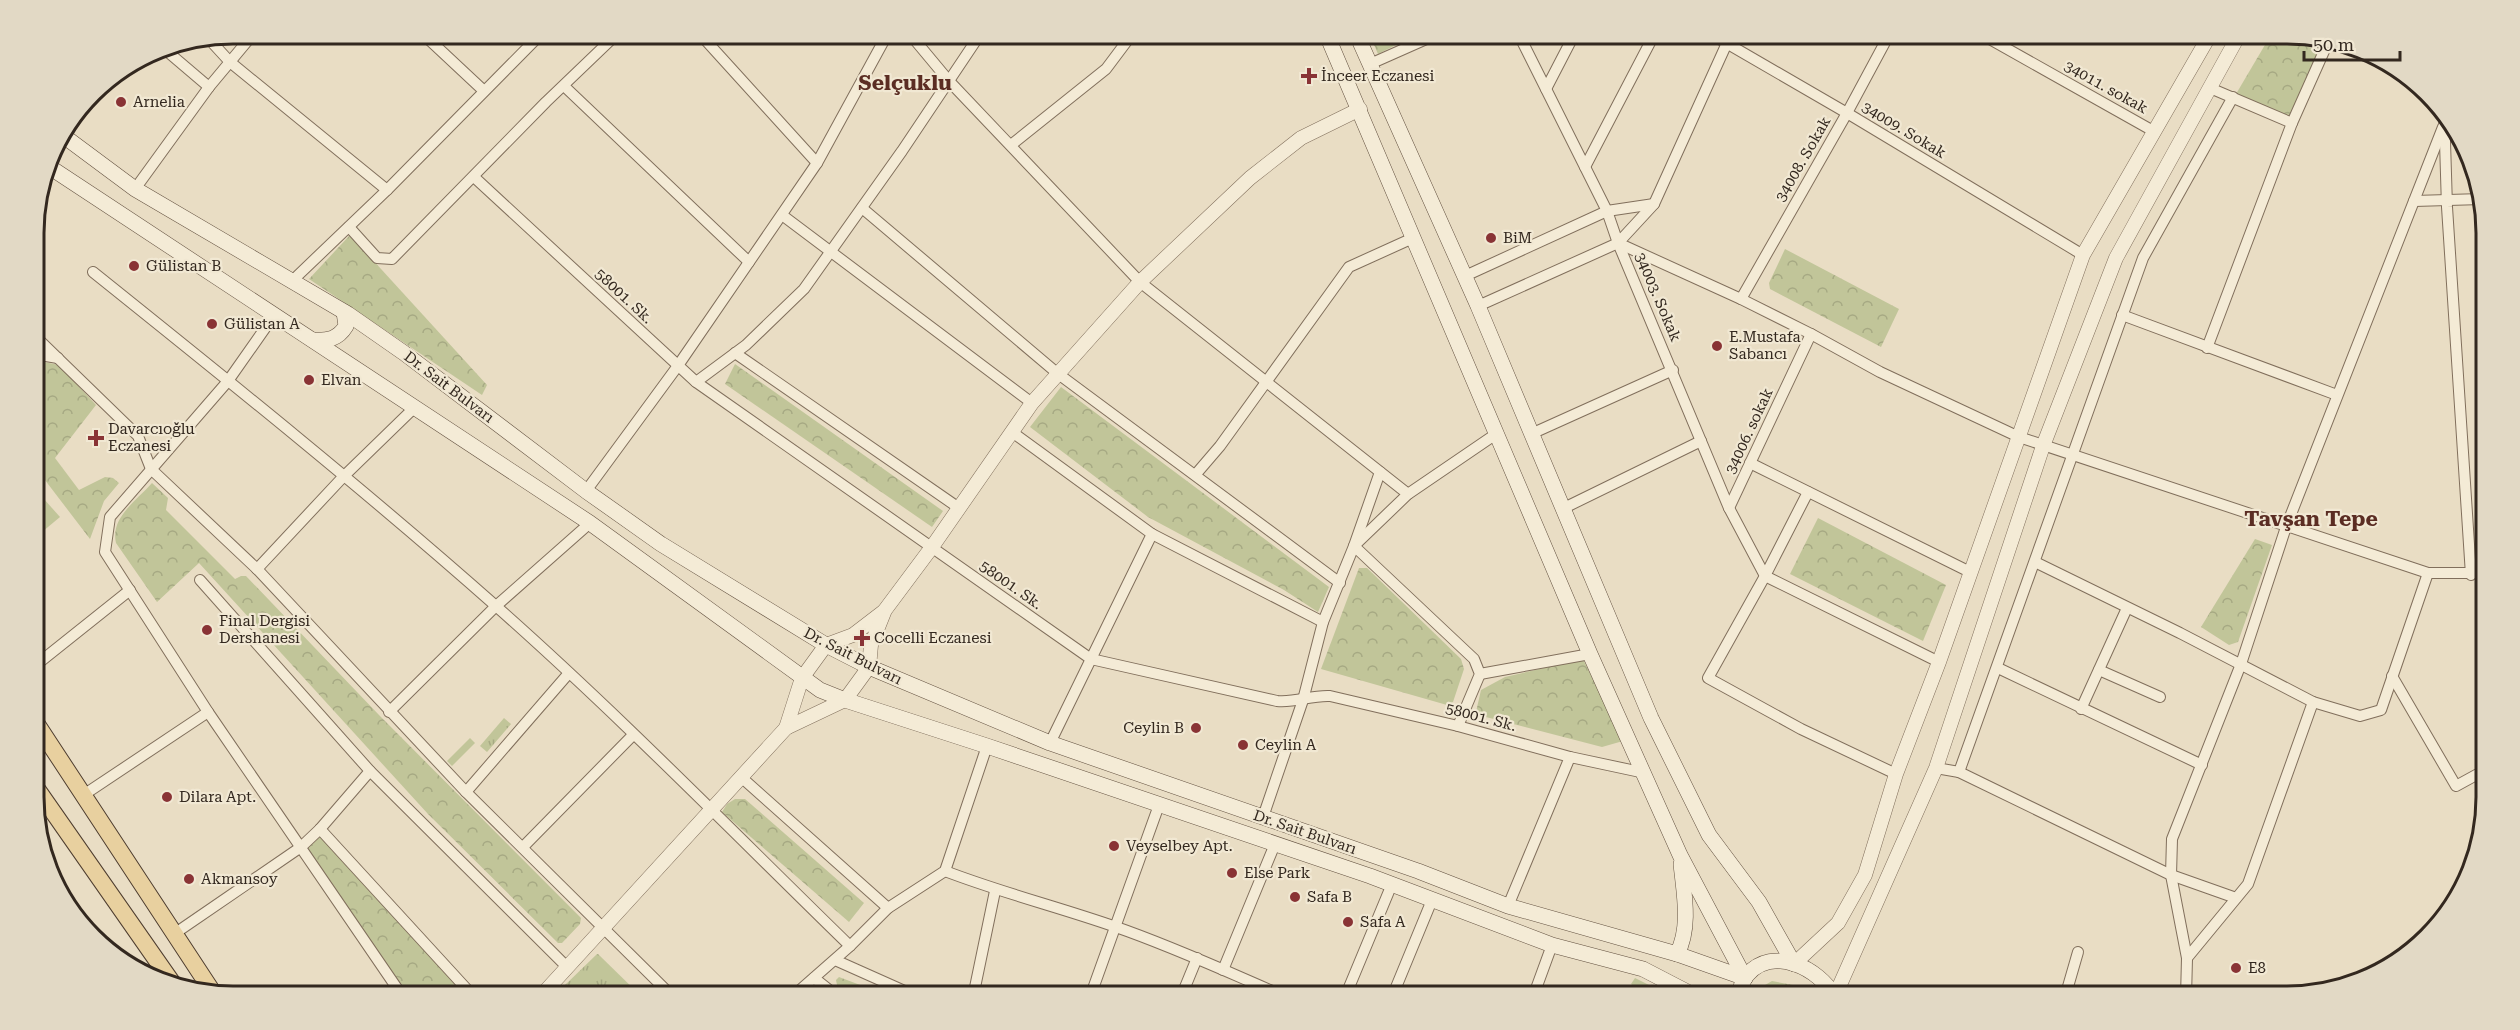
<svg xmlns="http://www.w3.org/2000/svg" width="2520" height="1030" viewBox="0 0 2520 1030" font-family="'Roboto Serif',serif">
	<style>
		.grass { fill: url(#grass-tufts) }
		.forest { fill: url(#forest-crowns) }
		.garden { fill: #c1c599 }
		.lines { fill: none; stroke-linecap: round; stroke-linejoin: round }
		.minor-casing { stroke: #816f5c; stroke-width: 12 }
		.tertiary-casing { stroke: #816f5c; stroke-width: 15 }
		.secondary-casing { stroke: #635140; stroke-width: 16 }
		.primary-casing { stroke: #4f3e30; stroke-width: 18 }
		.minor { stroke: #f4ebd6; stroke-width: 10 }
		.tertiary { stroke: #f4ebd6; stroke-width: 14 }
		.secondary { stroke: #f4ebd6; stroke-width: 15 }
		.primary { stroke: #e8d09f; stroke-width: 16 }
		.poi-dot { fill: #893335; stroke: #f1e8d3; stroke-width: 2 }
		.labels { text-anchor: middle; stroke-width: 4.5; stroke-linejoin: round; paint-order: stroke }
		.poi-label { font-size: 15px; fill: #33281f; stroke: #f1e8d3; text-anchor: start }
		.street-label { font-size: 15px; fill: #33281f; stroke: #f1e8d3 }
		.district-label { font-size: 21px; font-weight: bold; fill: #5b2d23; stroke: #f1e8d3 }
		.rim { fill: none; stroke: #33281f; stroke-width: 3 }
	</style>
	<defs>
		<pattern id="grass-tufts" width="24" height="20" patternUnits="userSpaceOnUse" patternTransform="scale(1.5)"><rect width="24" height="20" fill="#c1c599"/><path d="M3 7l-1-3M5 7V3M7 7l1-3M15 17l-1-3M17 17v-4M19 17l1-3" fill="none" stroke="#a6a983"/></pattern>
		<pattern id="forest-crowns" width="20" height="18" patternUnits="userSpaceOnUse" patternTransform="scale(1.5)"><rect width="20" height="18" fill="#c1c599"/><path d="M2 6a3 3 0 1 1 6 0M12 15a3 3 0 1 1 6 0" fill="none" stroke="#a6a983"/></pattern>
	</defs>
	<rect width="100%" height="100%" fill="#e9ddc4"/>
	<!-- grass -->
	<g class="grass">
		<path d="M504,718L511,724L487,752L480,746Z"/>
		<path d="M470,738L475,743L452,766L447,761Z"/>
		<path d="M597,954H598L642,997H579L564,986Z"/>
		<path d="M1772,981L1798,986L1813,997H1759L1765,985Z"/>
	</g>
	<!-- forest -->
	<g class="forest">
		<path d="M1369,33H1420L1378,54Z"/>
		<path d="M2272,33H2279L2318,51L2290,119L2236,94Z"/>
		<path d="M350,235L487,385L482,395L309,279Z"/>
		<path d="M1785,249L1899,309L1881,347L1770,289L1769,283Z"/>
		<path d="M34,360L59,365L96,405L55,458L79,490L105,477L113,478L119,483L104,501L90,539L35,467Z"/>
		<path d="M735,364L943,511L932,527L725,384Z"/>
		<path d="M1061,387L1329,587L1318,612L1284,590L1148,517L1030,427Z"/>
		<path d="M152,483L168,498L166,510L235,579L241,576H246L379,715L581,918L580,924L562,943H558L428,814L199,563L157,602L116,543C110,518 136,501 152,483Z"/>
		<path d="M1818,518L1946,585L1923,641L1790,574Z"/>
		<path d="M2255,539L2272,545L2238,642L2229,645L2201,627Z"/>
		<path d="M1359,568H1367L1461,659L1464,669L1453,702L1447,705L1321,669Z"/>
		<path d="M1583,659L1623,741L1602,747L1482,716L1476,712L1481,690L1505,677Z"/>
		<path d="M735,799H745L864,903L849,922L722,812L727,804Z"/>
		<path d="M320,829L474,997H403L301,847Z"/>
		<path d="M839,977L892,997H852L837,985L836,980Z"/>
		<path d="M1635,978L1673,997H1645L1631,984Z"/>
	</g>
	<!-- garden -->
	<path class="garden" d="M35,489L60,517L42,532L35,524Z"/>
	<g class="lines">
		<!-- minor casing -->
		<g class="minor-casing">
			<g id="minor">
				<path d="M422,33L484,91"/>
				<path d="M699,33L817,163"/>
				<path d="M909,33L949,81L1140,282L1408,494"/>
				<path d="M1518,33L1607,211L1618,243L1729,508L1765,576"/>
				<path d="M1709,33L1847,113L2083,255"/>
				<path d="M1979,33L2155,132"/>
				<path d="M208,38L230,62L387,190"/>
				<path d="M2345,42L2373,55"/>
				<path d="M162,47L209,87"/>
				<path d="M1370,64L1440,33"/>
				<path d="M564,86L749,262"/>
				<path d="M2210,88L2292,123"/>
				<path d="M1546,89L1575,33"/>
				<path d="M2444,109L2447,207L2471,575"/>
				<path d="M1011,145L1106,69L1133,33"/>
				<path d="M1585,167L1655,33"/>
				<path d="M474,177L696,382L1091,659L1277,701C1295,703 1311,695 1330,696L1458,726L1570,757L1645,773"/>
				<path d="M135,189L209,87L254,33"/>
				<path d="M2414,201L2482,199"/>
				<path d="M862,208L1057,373L1340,583"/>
				<path d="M782,215L1032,403"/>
				<path d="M349,227L377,258L392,259L546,102L618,33"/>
				<path d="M1618,243L1654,204L1727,43"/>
				<path d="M93,272C229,381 366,491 497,607C619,715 733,832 850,946"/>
				<path d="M1465,276L1607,211L1654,204"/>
				<path d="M291,282L387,190L542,33"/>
				<path d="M1741,299L1847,113L1890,33"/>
				<path d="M1478,306L1618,243L1741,299L1811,334L1880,372L2019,437L2428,573H2486"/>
				<path d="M275,314L228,381L110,517L105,552L208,712L403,997"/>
				<path d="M2122,315L2337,395"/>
				<path d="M34,335L138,436L151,469L257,569L466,792L673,997"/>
				<path d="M2207,348L2292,123L2329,40"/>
				<path d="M735,353L959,508"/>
				<path d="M34,354L58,358"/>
				<path d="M696,382L746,345L804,289L902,151L981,33"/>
				<path d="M1012,432L1152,534L1323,622"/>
				<path d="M1531,434L1673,370"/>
				<path d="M1750,463L1970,572"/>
				<path d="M1380,472L1354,546L1474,659L1480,674L1458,726"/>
				<path d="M1196,474L1220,446L1349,267L1413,238"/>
				<path d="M586,491L677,367L817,163L888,33"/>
				<path d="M1808,492L1765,576L1708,678L1801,729L1896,774"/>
				<path d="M1729,508L1811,334"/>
				<path d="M1562,509L1701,441"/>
				<path d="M2035,562L2180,633L2313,702L2360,716L2381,710L2428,573"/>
				<path d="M257,569L343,477L414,408"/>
				<path d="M1765,576L1939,662"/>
				<path d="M200,580L370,771L566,966"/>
				<path d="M36,665L130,590"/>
				<path d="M1998,668L2202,765"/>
				<path d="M2099,670L2160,697"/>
				<path d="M1480,674L1590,654"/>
				<path d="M2392,676L2456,786L2487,769"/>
				<path d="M2081,709L2127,608"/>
				<path d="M389,712L496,606L590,523"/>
				<path d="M1050,743L1152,534"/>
				<path d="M1936,768L1959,772L2171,875L2236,898"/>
				<path d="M1959,772L2143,258L2233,97"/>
				<path d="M741,777L888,908"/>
				<path d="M466,792L569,673"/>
				<path d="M85,794L208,712"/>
				<path d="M1263,817L1303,700L1323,622L1354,546L1408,494L1496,434"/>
				<path d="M320,829L474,997"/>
				<path d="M523,847L633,735"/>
				<path d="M945,871C1002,893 1059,907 1116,927C1174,947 1230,973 1286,997"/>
				<path d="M1508,906L1570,757"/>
				<path d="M174,934L301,847L320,829L370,771"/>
				<path d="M2187,958L2248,884L2313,702"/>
				<path d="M835,960L918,997"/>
				<path d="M1223,970L1275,844"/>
				<path d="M814,978L838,997"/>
				<path d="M792,997L850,946L888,908L945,871L987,746"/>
				<path d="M973,997L995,891"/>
				<path d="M1090,997L1159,805"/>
				<path d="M1181,997L1197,958"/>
				<path d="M1345,997L1392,884"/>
				<path d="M1392,997L1432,900"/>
				<path d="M1533,997L1552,945"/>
				<path d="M2065,997L2078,952"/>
				<path d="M2186,997L2187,958L2171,875L2172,839L2241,664L2286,527L2443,127"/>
			</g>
		</g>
		<!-- tertiary casing -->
		<g class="tertiary-casing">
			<g id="tertiary">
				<path d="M786,728L802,678L826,645L853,635L883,612"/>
				<path d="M1794,964L1838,923L1865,875L1896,774L1939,662L2083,255L2211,33"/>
				<path d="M1835,996L1936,768L2043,446L2116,258L2240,33"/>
				<path d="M540,997L786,728L845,700L869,667L871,645L885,610L932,547L1032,403L1140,282L1250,178L1301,138L1360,109"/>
			</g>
		</g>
		<!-- secondary casing -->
		<g class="secondary-casing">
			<g id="secondary">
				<path d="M1326,33L1590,654L1680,855L1745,978"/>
				<path d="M1356,33L1478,306L1651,718L1709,835L1759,902L1794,964"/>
				<path d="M61,134L135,189L348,314L404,353L586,491L661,544L826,645L869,667L1050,743L1418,871L1508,906L1677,954L1745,978"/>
				<path d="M48,166L590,523L820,690L845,700L987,746L1370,876L1552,945L1643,969L1697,997"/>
				<path d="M313,340C328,341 338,339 346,326L344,312"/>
				<path d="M1677,954C1691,928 1684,893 1681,864"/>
				<path d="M1740,997C1739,988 1742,982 1747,975C1773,945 1819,968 1835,997"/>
			</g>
		</g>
		<!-- primary casing -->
		<g class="primary-casing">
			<g id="primary">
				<path d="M36,723L214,994"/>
				<path d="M37,789L176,988"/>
			</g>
		</g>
		<!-- minor -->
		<use href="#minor" class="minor"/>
		<!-- tertiary -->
		<use href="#tertiary" class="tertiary"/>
		<!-- secondary -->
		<use href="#secondary" class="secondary"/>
		<!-- primary -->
		<use href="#primary" class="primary"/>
	</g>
	<!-- markers -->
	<g class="poi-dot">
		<path d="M1306 67h6v6h6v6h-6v6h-6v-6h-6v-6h6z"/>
		<circle cx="121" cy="102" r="6"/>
		<circle cx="1491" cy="238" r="6"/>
		<circle cx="134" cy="266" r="6"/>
		<circle cx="212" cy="324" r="6"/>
		<circle cx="1717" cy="346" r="6"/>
		<circle cx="309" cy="380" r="6"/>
		<path d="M93 429h6v6h6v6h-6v6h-6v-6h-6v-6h6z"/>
		<circle cx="207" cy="630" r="6"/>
		<path d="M859 629h6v6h6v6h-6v6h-6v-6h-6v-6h6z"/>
		<circle cx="1196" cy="728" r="6"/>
		<circle cx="1243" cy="745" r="6"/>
		<circle cx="167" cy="797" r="6"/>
		<circle cx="1114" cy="846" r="6"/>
		<circle cx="1232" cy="873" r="6"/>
		<circle cx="189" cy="879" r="6"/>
		<circle cx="1295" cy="897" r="6"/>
		<circle cx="1348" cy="922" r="6"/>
		<circle cx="2236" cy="968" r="6"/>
	</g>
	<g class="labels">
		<!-- poi labels -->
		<g class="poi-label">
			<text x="1321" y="81">İnceer Eczanesi</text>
			<text x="133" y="107">Arnelia</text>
			<text x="1503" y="243">BiM</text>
			<text x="146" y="271">Gülistan B</text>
			<text x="224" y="329">Gülistan A</text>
			<text x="1729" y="342">E.Mustafa<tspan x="1729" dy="17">Sabancı</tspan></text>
			<text x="321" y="385">Elvan</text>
			<text x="108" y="434">Davarcıoğlu<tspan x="108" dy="17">Eczanesi</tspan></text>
			<text x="219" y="626">Final Dergisi<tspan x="219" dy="17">Dershanesi</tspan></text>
			<text x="874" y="643">Cocelli Eczanesi</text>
			<text x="1184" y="733" text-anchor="end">Ceylin B</text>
			<text x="1255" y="750">Ceylin A</text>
			<text x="179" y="802">Dilara Apt.</text>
			<text x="1126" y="851">Veyselbey Apt.</text>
			<text x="1244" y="878">Else Park</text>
			<text x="201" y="884">Akmansoy</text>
			<text x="1307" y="902">Safa B</text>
			<text x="1360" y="927">Safa A</text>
			<text x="2248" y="973">E8</text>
		</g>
		<!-- street labels -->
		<g class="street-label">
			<text transform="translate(2106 87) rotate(29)" y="5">34011. sokak</text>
			<text transform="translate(1904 130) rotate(31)" y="5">34009. Sokak</text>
			<text transform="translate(1803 159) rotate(-60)" y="5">34008. Sokak</text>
			<text transform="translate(624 296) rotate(43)" y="5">58001. Sk.</text>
			<text transform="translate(1658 297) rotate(67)" y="5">34003. Sokak</text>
			<text transform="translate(449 387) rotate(37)" y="5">Dr. Sait Bulvarı</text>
			<text transform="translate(1749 431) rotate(-65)" y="5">34006. sokak</text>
			<text transform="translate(1011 585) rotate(35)" y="5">58001. Sk.</text>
			<text transform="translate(853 656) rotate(27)" y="5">Dr. Sait Bulvarı</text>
			<text transform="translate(1481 717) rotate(15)" y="5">58001. Sk.</text>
			<text transform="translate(1305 832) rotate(19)" y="5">Dr. Sait Bulvarı</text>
		</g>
		<!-- district labels -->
		<g class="district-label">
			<text x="905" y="90">Selçuklu</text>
			<text x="2311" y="526">Tavşan Tepe</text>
		</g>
	</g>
	<!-- crop -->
	<path d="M0 0H2520V1030H0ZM233 44H2287A189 189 0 0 1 2476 233V797A189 189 0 0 1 2287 986H233A189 189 0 0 1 44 797V233A189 189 0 0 1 233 44Z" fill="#e2d9c5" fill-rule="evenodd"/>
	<path class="rim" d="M233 44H2287A189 189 0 0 1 2476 233V797A189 189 0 0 1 2287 986H233A189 189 0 0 1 44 797V233A189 189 0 0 1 233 44Z"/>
	<!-- scale -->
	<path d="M2304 51v9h96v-9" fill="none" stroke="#33281f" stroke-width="3"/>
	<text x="2313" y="51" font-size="18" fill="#33281f" stroke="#f1e8d3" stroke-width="4.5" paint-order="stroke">50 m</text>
</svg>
